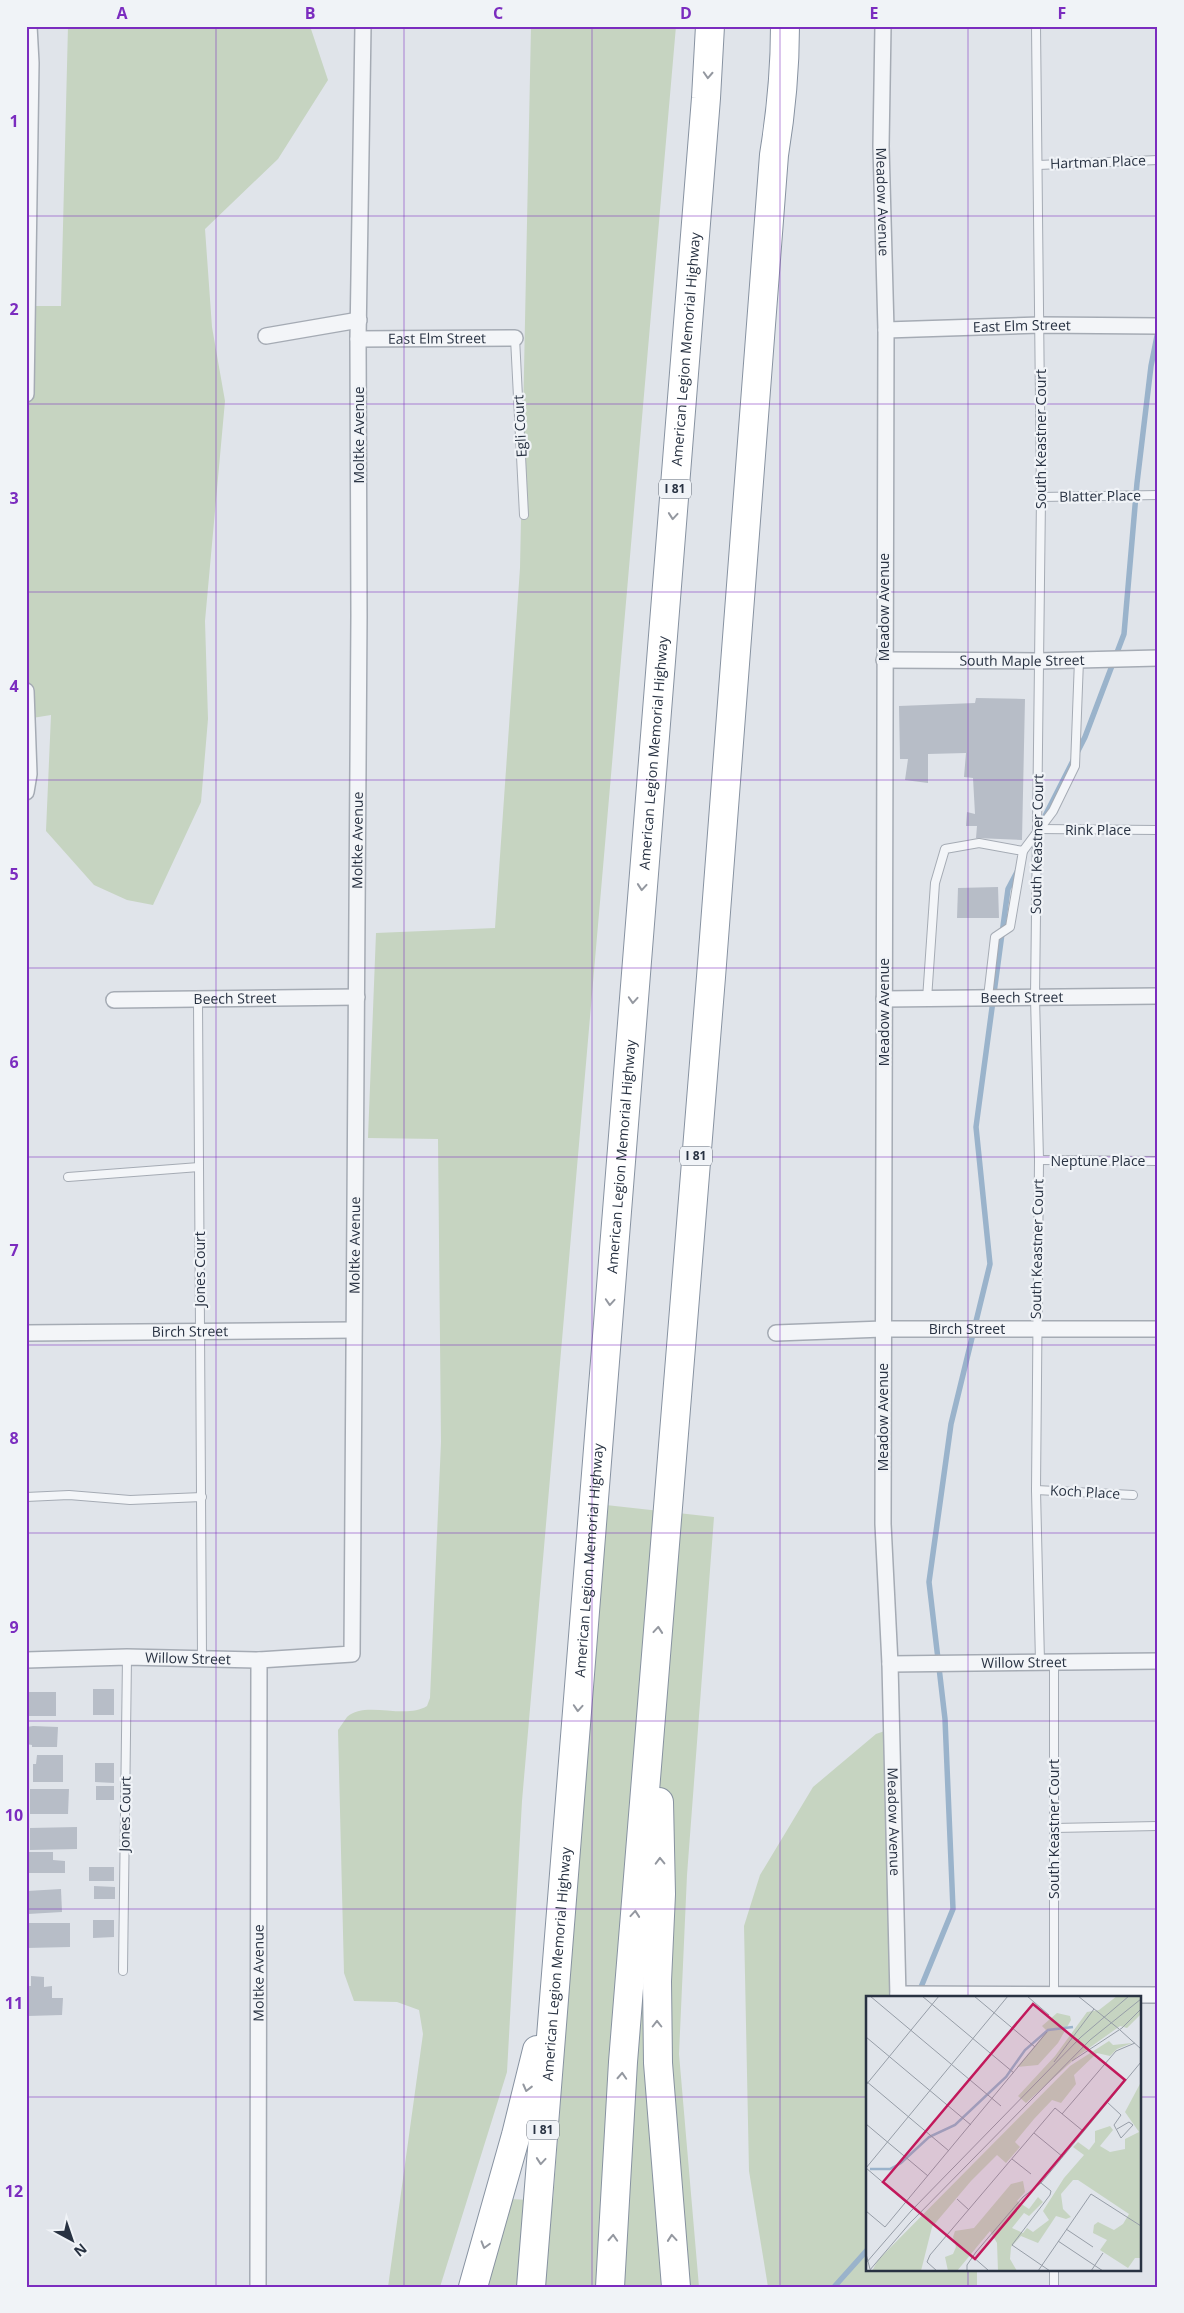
<svg xmlns="http://www.w3.org/2000/svg" width="1184" height="2313" viewBox="0 0 1184 2313" font-family="'Open Sans',sans-serif">
	<style>
		.green { fill: #c6d4c1 }
		.lines { fill: none; stroke-linecap: round; stroke-linejoin: round }
		.stream { stroke: #9ab3cb; stroke-width: 5.5 }
		.building { fill: #b7bdc7 }
		.service-casing { stroke: #a5abb4; stroke-width: 10 }
		.minor-casing { stroke: #a5abb4; stroke-width: 18 }
		.motorway-casing { stroke: #8792a1; stroke-width: 30 }
		.service { stroke: #f3f5f8; stroke-width: 8 }
		.minor { stroke: #f3f5f8; stroke-width: 15 }
		.motorway { stroke: #fff; stroke-width: 28 }
		.oneway { stroke: #9498a0 }
		.grid { fill: none; stroke: #7b2cbf; stroke-width: 1; stroke-opacity: 0.55 }
		.labels { text-anchor: middle; stroke-width: 4.5; stroke-linejoin: round; paint-order: stroke }
		.shield { fill: #f0f3f7; stroke: #646c78; stroke-width: 1 }
		.shield-label { font-size: 12px; font-weight: bold; fill: #283242 }
		.street-label { font-size: 14px; fill: #283242; stroke: #f0f3f7 }
		.inset-river { fill: none; stroke: #9ab3cb; stroke-width: 2.5 }
		.inset-road { fill: none; stroke: #969da7; stroke-width: 1 }
		.view { fill: #c2185b; fill-opacity: 0.15; stroke: #c2185b; stroke-width: 2.5 }
		.inset-edge { fill: none; stroke: #283242; stroke-width: 2.5 }
		.neatline { fill: none; stroke: #7b2cbf; stroke-width: 2 }
		.grid-label { font-size: 16px; text-anchor: middle; font-weight: bold; fill: #7b2cbf }
	</style>
	<rect width="100%" height="100%" fill="#e0e4ea"/>
	<!-- green -->
	<g class="green">
		<path d="M68,26H310L328,80L278,159L205,229L212,327L225,401L205,621L208,719L201,802L153,905L127,900L94,885L46,831L51,715L26,719V306H61Z"/>
		<path d="M531,26H676L522,1801L507,2072L440,2287H388L423,2034L419,2010L397,2002L354,2001L344,1973L338,1730C341,1726 344,1721 347,1717C365,1700 405,1720 427,1706L430,1698L441,1442L438,1139L368,1138L376,933L495,928L520,568Z"/>
		<path d="M606,1505L714,1517L687,1875L679,2054L699,2287H485L509,2199L553,2201Z"/>
		<path d="M899,1726L902,1997H868V2269H977V2287H768L749,2171L744,1926L760,1875L813,1787L876,1734Z"/>
	</g>
	<g class="lines">
		<!-- stream -->
		<g class="stream">
			<path d="M1043,820L1085,737L1124,634L1137,483L1151,366L1158,331"/>
			<path d="M919,1992L953,1909L945,1719L929,1582L951,1424L990,1264L976,1127L1008,889L1018,870"/>
			<path d="M834,2287L868,2249"/>
		</g>
	</g>
	<!-- building -->
	<g class="building">
		<path d="M976,698L1025,699L1022,840L976,838L977,826H966L967,812L975,814L973,778L964,777L966,753L928,754V783L905,780L908,759H900L899,706L975,703Z"/>
		<path d="M998,887L999,918H957L958,888Z"/>
		<rect x="93" y="1689" width="21" height="26"/>
		<rect x="27" y="1692" width="29" height="24"/>
		<path d="M33,1726L58,1727L57,1747H32V1745L26,1744L27,1727Z"/>
		<path d="M37,1755H63V1782H33V1764H36Z"/>
		<path d="M95,1763H114V1783L95,1782Z"/>
		<rect x="96" y="1786" width="18" height="14"/>
		<path d="M30,1789H69L68,1814H30Z"/>
		<path d="M77,1827V1849L30,1850V1828Z"/>
		<path d="M26,1852H53V1860L65,1861V1873H26Z"/>
		<rect x="89" y="1867" width="25" height="14"/>
		<path d="M94,1886L115,1887V1899H94Z"/>
		<path d="M61,1889L62,1912L28,1914L27,1891Z"/>
		<path d="M93,1920H114V1937L93,1938Z"/>
		<path d="M27,1923H70V1947L26,1948Z"/>
		<path d="M31,1976L44,1977V1987L52,1986V1998H63L62,2015L28,2016V1986H31Z"/>
	</g>
	<g class="lines">
		<!-- service casing -->
		<g class="service-casing">
			<g id="service">
				<path d="M1036,26L1041,497L1035,997L1039,1160L1036,1490L1040,1662"/>
				<path d="M1038,165L1158,160"/>
				<path d="M515,338L524,515"/>
				<path d="M1041,497L1158,495"/>
				<path d="M1037,829L1158,830"/>
				<path d="M1023,851L1053,811L1075,766L1079,660"/>
				<path d="M927,999L935,883L945,849L979,843L1023,851L1010,927L995,937L988,997"/>
				<path d="M198,1001L202,1658"/>
				<path d="M1039,1160L1158,1161"/>
				<path d="M68,1177L199,1167"/>
				<path d="M1036,1490L1133,1495"/>
				<path d="M26,1497L69,1495L130,1500L202,1497"/>
				<path d="M1054,1662V1997"/>
				<path d="M1054,1828L1158,1826"/>
				<path d="M123,1971L127,1657"/>
				<path d="M1054,2269V2287"/>
			</g>
		</g>
		<!-- minor casing -->
		<g class="minor-casing">
			<g id="minor">
				<path id="s1" d="M883,26L881,146L886,330L883,1524L890,1664L898,1997"/>
				<path id="s2" d="M886,330L1040,325L1158,326"/>
				<path d="M266,336L359,320"/>
				<path id="s3" d="M358,339L515,338"/>
				<path d="M26,394L31,63L29,26"/>
				<path id="s4" d="M884,660L1038,661L1158,658"/>
				<path d="M26,691L29,774L26,792"/>
				<path id="s5" d="M884,999L1158,996"/>
				<path id="s6" d="M114,1000L357,997"/>
				<path id="s7" d="M26,1333L353,1330"/>
				<path id="s8" d="M776,1333L883,1329H1158"/>
				<path id="s9" d="M26,1660L127,1657L259,1660L352,1654L359,616L358,339L363,26"/>
				<path id="s10" d="M890,1664L1158,1661"/>
				<path d="M898,1994L1158,1995"/>
				<path id="s11" d="M258,2287L259,1660"/>
			</g>
		</g>
		<!-- motorway casing -->
		<g class="motorway-casing">
			<g id="motorway">
				<path d="M659,1802L661,1894L657,1981L658,2063L676,2287"/>
				<path d="M473,2287L516,2135L537,2050"/>
				<path id="s12" d="M531,2287L706,98L710,26"/>
				<path d="M610,2287L623,2062L711,977L774,155C781,112 785,70 785,26"/>
			</g>
		</g>
		<!-- service -->
		<use href="#service" class="service"/>
		<!-- minor -->
		<use href="#minor" class="minor"/>
		<!-- motorway -->
		<use href="#motorway" class="motorway"/>
	</g>
	<!-- one-way arrows -->
	<defs><path id="oneway-chevron" d="M-2-3.5L2.5 0L-2 3.5" fill="none" stroke-width="1.6" stroke-linecap="round" stroke-linejoin="round" transform="scale(1.25)"/></defs>
	<g class="oneway">
		<use href="#oneway-chevron" transform="translate(708 75) rotate(93)"/>
		<use href="#oneway-chevron" transform="translate(673 516) rotate(95)"/>
		<use href="#oneway-chevron" transform="translate(642 887) rotate(95)"/>
		<use href="#oneway-chevron" transform="translate(633 1000) rotate(94)"/>
		<use href="#oneway-chevron" transform="translate(610 1302) rotate(94)"/>
		<use href="#oneway-chevron" transform="translate(658 1630) rotate(-85)"/>
		<use href="#oneway-chevron" transform="translate(578 1708) rotate(94)"/>
		<use href="#oneway-chevron" transform="translate(660 1861) rotate(-91)"/>
		<use href="#oneway-chevron" transform="translate(635 1914) rotate(-85)"/>
		<use href="#oneway-chevron" transform="translate(657 2024) rotate(-90)"/>
		<use href="#oneway-chevron" transform="translate(622 2076) rotate(-87)"/>
		<use href="#oneway-chevron" transform="translate(527 2088) rotate(104)"/>
		<use href="#oneway-chevron" transform="translate(541 2161) rotate(95)"/>
		<use href="#oneway-chevron" transform="translate(613 2238) rotate(-87)"/>
		<use href="#oneway-chevron" transform="translate(672 2238) rotate(-95)"/>
		<use href="#oneway-chevron" transform="translate(485 2245) rotate(106)"/>
	</g>
	<!-- grid -->
	<path class="grid" d="M216,26V2287M404,26V2287M592,26V2287M780,26V2287M968,26V1997M26,216H1158M26,404H1158M26,592H1158M26,780H1158M26,968H1158M26,1157H1158M26,1345H1158M26,1533H1158M26,1721H1158M26,1909H1158M26,2097H868M1140,2097H1158M968,2269V2287"/>
	<g class="labels">
		<!-- shield labels -->
		<g class="shield">
			<rect x="659" y="479.5" width="32" height="19" rx="4"/>
			<rect x="680" y="1146.5" width="32" height="19" rx="4"/>
			<rect x="527" y="2120.5" width="32" height="19" rx="4"/>
		</g>
		<g class="shield-label">
			<text x="675" y="493">I 81</text>
			<text x="696" y="1160">I 81</text>
			<text x="543" y="2134">I 81</text>
		</g>
		<!-- street labels -->
		<g class="street-label">
			<text transform="translate(1098 162) rotate(-2)" y="5">Hartman Place</text>
			<text dy="5" stroke="none"><textPath href="#s1" startOffset="176">Meadow Avenue</textPath></text>
			<text dy="5" stroke="none"><textPath href="#s2" startOffset="136">East Elm Street</textPath></text>
			<text dy="5" stroke="none"><textPath href="#s3" startOffset="79">East Elm Street</textPath></text>
			<text dy="5" stroke="none"><textPath href="#s12" startOffset="1944">American Legion Memorial Highway</textPath></text>
			<text transform="translate(520 426) rotate(-93)" y="5">Egli Court</text>
			<text transform="translate(359 435) rotate(-90)" y="5">Moltke Avenue</text>
			<text transform="translate(1041 439) rotate(-90)" y="5">South Keastner Court</text>
			<text transform="translate(1100 496) rotate(-1)" y="5">Blatter Place</text>
			<text transform="translate(884 607) rotate(-90)" y="5">Meadow Avenue</text>
			<text dy="5" stroke="none"><textPath href="#s4" startOffset="138">South Maple Street</textPath></text>
			<text dy="5" stroke="none"><textPath href="#s12" startOffset="1539">American Legion Memorial Highway</textPath></text>
			<text x="1098" y="835">Rink Place</text>
			<text dy="5" stroke="none"><textPath href="#s9" startOffset="1140">Moltke Avenue</textPath></text>
			<text transform="translate(1037 844) rotate(-89)" y="5">South Keastner Court</text>
			<text dy="5" stroke="none"><textPath href="#s5" startOffset="138">Beech Street</textPath></text>
			<text dy="5" stroke="none"><textPath href="#s6" startOffset="121">Beech Street</textPath></text>
			<text transform="translate(884 1012) rotate(-90)" y="5">Meadow Avenue</text>
			<text dy="5" stroke="none"><textPath href="#s12" startOffset="1134">American Legion Memorial Highway</textPath></text>
			<text x="1098" y="1166">Neptune Place</text>
			<text dy="5" stroke="none"><textPath href="#s9" startOffset="735">Moltke Avenue</textPath></text>
			<text transform="translate(1037 1249) rotate(-89)" y="5">South Keastner Court</text>
			<text transform="translate(200 1269) rotate(-90)" y="5">Jones Court</text>
			<text dy="5" stroke="none"><textPath href="#s8" startOffset="191">Birch Street</textPath></text>
			<text dy="5" stroke="none"><textPath href="#s7" startOffset="164">Birch Street</textPath></text>
			<text transform="translate(883 1417) rotate(-90)" y="5">Meadow Avenue</text>
			<text transform="translate(1085 1492) rotate(3)" y="5">Koch Place</text>
			<text dy="5" stroke="none"><textPath href="#s12" startOffset="729">American Legion Memorial Highway</textPath></text>
			<text dy="5" stroke="none"><textPath href="#s9" startOffset="162">Willow Street</textPath></text>
			<text dy="5" stroke="none"><textPath href="#s10" startOffset="134">Willow Street</textPath></text>
			<text transform="translate(125 1814) rotate(-89)" y="5">Jones Court</text>
			<text dy="5" stroke="none"><textPath href="#s1" startOffset="1796">Meadow Avenue</textPath></text>
			<text transform="translate(1054 1829) rotate(-90)" y="5">South Keastner Court</text>
			<text dy="5" stroke="none"><textPath href="#s12" startOffset="324">American Legion Memorial Highway</textPath></text>
			<text dy="5" stroke="none"><textPath href="#s11" startOffset="314">Moltke Avenue</textPath></text>
		</g>
	</g>
	<!-- overview -->
	<g transform="translate(866 1996)">
		<rect width="275" height="275" fill="#e0e4ea"/>
		<path d="M251,0H275V18L261,32L254,30L212,60L160,107L152,100L189,60L221,16L233,14ZM191,17L204,20L205,24L192,47L172,69L151,71L181,35L176,30ZM243,45L247,49L266,47L251,53L244,60L231,57L208,79L210,88L195,107L186,104L168,123L149,146L154,151L140,167L131,159L105,185L66,231L55,275H6L12,264L204,70ZM275,86L274,262H269L262,272L234,254L241,244L227,237L228,229L232,226L248,234L257,228L263,218L212,184H207L195,198L197,213L205,221L200,223L190,220L172,247L155,240L145,251L144,263L151,275H132L131,247L124,235L91,275H82L79,261L87,258L90,251L87,241L89,235L108,232L145,188L157,185L159,196L151,205L163,213L172,201L177,206L163,220L158,217L146,232L157,237L161,232L167,236L183,224L177,215L198,182L218,159L207,151L212,146L223,154L229,146V135L244,130L247,134L234,150L244,156L259,153V143L273,136L259,116Z" fill="#c6d4c1"/>
		<path class="inset-river" d="M4,173H24L35,167L63,141L89,129L140,81L159,54L182,34L207,31"/>
		<path class="inset-road" d="M4,0L135,110M56,0L148,77M108,0L169,51M161,0L183,19M212,0L253,33M254,34L275,53M0,41L105,129M206,65L256,32L275,13M188,66L228,13M0,85L83,155M0,89L73,0M241,106L255,119L248,129L255,142L267,129L263,126L251,133M196,118L250,55L269,47M0,128L62,180M168,137L197,161M146,163L165,178M0,172L142,0M0,172L40,206M175,187L185,195L184,199L146,249L184,275M91,203L103,214M0,215L19,231L181,36M200,233L227,251M192,245L237,275M0,258L4,273M107,261L122,274M0,267L45,215L215,41L263,0M3,275L44,227L224,44L275,3M71,275L61,266L64,259L189,112L217,135M101,275V269L110,256L157,201L175,187L275,66M172,275L225,198L275,230M225,275L237,257"/>
		<path class="view" d="M167,8L259,84L109,263L17,186Z"/>
		<rect width="275" height="275" class="inset-edge"/>
	</g>
	<!-- border -->
	<rect width="1184" height="2313" fill="none" stroke="#f0f3f7" stroke-width="55"/>
	<!-- north arrow -->
	<g transform="translate(72 2240) rotate(140)" stroke="#f0f3f7" stroke-width="4" paint-order="stroke">
	<path d="M0-4L9 19L0 12L-9 19Z" fill="#283242"/>
	<text y="-8" font-size="14" font-weight="bold" text-anchor="middle" fill="#283242">N</text>
	</g>
	<rect x="28" y="28" width="1128" height="2258" class="neatline"/>
	<g class="grid-label">
		<text x="122" y="19">A</text>
		<text x="310" y="19">B</text>
		<text x="498" y="19">C</text>
		<text x="686" y="19">D</text>
		<text x="874" y="19">E</text>
		<text x="1062" y="19">F</text>
		<text x="14" y="127">1</text>
		<text x="14" y="315">2</text>
		<text x="14" y="504">3</text>
		<text x="14" y="692">4</text>
		<text x="14" y="880">5</text>
		<text x="14" y="1068">6</text>
		<text x="14" y="1256">7</text>
		<text x="14" y="1444">8</text>
		<text x="14" y="1633">9</text>
		<text x="14" y="1821">10</text>
		<text x="14" y="2009">11</text>
		<text x="14" y="2197">12</text>
	</g>
</svg>
